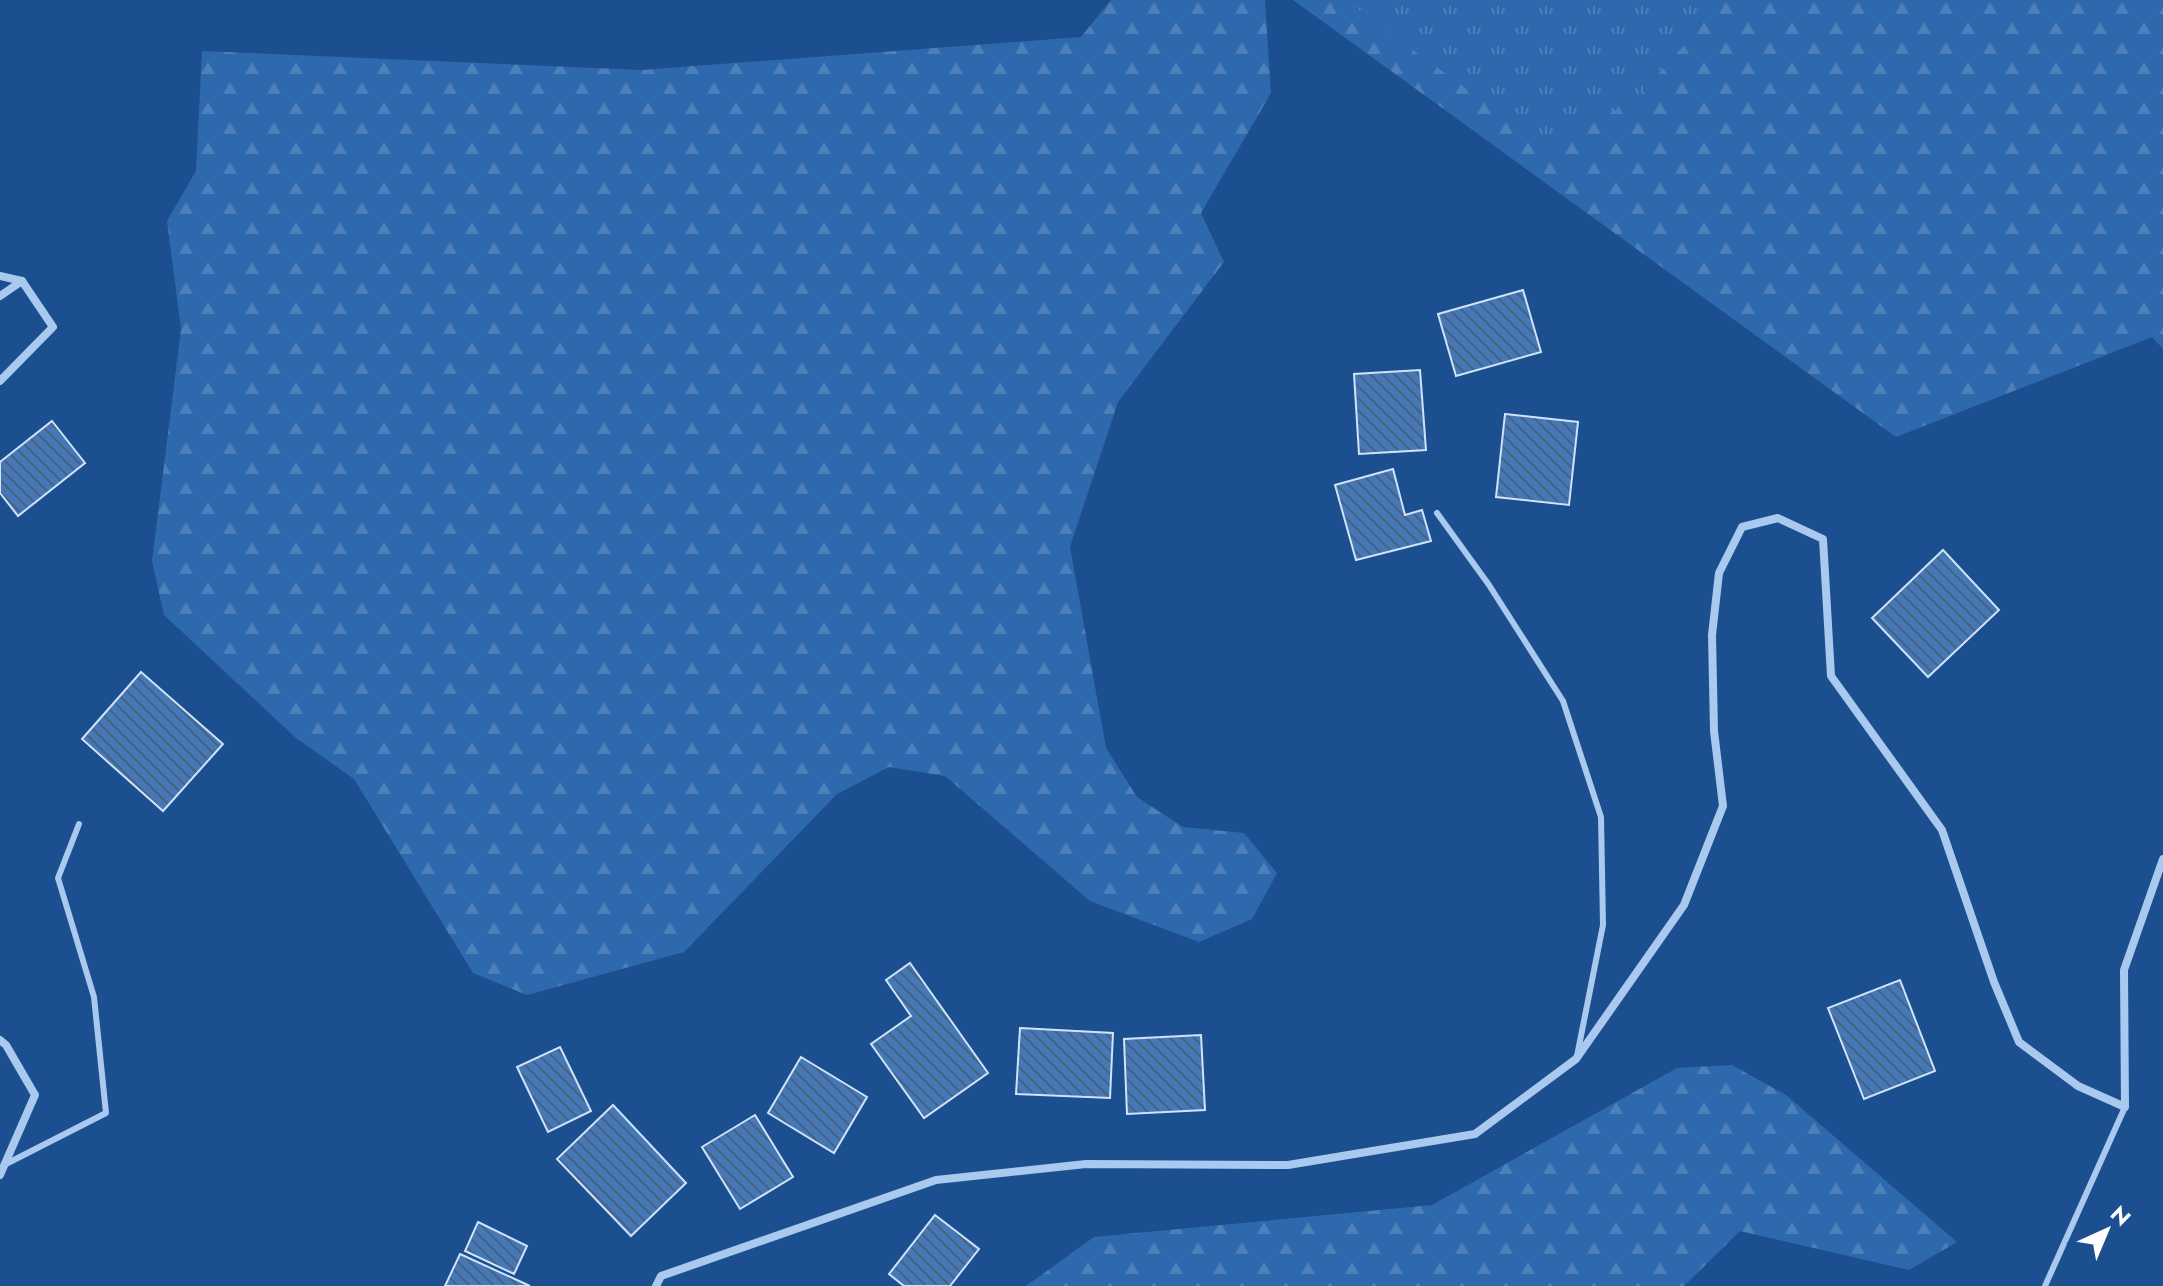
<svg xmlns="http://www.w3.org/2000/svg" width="2163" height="1286" viewBox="0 0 2163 1286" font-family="Jost,sans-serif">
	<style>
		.grass { fill: url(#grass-tufts) }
		.forest { fill: url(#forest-firs) }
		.building { fill: url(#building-back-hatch); stroke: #cfe3fa; stroke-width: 2 }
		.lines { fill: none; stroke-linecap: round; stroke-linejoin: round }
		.service { stroke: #a9c9ee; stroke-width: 6 }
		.minor { stroke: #a9c9ee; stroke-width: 8 }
	</style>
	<defs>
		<pattern id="grass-tufts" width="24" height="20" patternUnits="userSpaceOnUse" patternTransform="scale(2)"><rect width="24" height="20" fill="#2e69ad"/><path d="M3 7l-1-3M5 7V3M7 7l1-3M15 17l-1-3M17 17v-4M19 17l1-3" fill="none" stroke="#4d80b9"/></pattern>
		<pattern id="forest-firs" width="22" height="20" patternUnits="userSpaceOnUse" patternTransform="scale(2)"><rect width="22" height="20" fill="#2e69ad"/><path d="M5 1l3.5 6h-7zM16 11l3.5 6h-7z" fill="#4d80b9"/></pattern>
		<pattern id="building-back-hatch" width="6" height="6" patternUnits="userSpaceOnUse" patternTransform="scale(2)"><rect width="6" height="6" fill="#4478b7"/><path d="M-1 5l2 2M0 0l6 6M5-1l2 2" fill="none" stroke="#486282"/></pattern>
	</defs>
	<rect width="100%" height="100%" fill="#1b4f8f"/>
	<!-- grass -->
	<path class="grass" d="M1344,0H1703L1700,27L1637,98L1548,149Z"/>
	<!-- forest -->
	<g class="forest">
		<path d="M1111,0H1265L1271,93L1201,213L1224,262L1118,402L1070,547L1106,748L1137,797L1183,827L1244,833L1277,873L1252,919L1199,942L1090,901L945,776L889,767L837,794L684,952L527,995L473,973L354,779L296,738L164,615L152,561L181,329L167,221L196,171L202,51L641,70L1081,37Z"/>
		<path d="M1293,0H1344L1548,148L1637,98L1700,27L1703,0H2163V349L2152,337L1896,437Z"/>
		<path d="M1732,1065L1786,1095L1957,1242L1909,1270L1740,1231L1684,1286H1026L1094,1237L1432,1205L1677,1068Z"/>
	</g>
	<!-- building -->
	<g class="building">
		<path d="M1523,290L1541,352L1456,376L1438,314Z"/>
		<path d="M1420,370L1426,450L1359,454L1354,374Z"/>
		<path d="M1505,414L1578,422L1569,505L1496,497Z"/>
		<path d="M52,421L85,463L18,516L0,493V462Z"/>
		<path d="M1393,469L1405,515L1422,510L1431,541L1356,560L1335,485Z"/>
		<path d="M1943,550L1999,610L1928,677L1872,618Z"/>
		<path d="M141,672L223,744L163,811L82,739Z"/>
		<path d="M910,963L988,1073L924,1118L871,1044L911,1016L886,980Z"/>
		<path d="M1900,980L1935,1071L1864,1099L1828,1008Z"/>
		<path d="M1020,1028L1113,1033L1110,1098L1016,1094Z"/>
		<path d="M1201,1035L1205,1110L1127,1114L1124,1039Z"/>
		<path d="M560,1047L591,1111L548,1132L517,1067Z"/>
		<path d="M801,1057L867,1097L834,1153L768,1113Z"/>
		<path d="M613,1105L686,1183L631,1236L557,1159Z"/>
		<path d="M755,1115L793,1177L740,1209L702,1147Z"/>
		<path d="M935,1215L979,1249L950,1286H904L889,1274Z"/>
		<path d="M478,1222L527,1246L514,1274L465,1251Z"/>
		<path d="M460,1254L530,1286H445Z"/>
	</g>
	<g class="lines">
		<!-- service -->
		<g class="service">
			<path d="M1437,513L1489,585L1563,701L1601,817L1603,925L1577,1056"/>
			<path d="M4,1165L106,1113L94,997L58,878L79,824"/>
			<path d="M2045,1286L2125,1107"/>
		</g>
		<!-- minor -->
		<g class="minor">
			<path d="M0,276L22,281L53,327L0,381"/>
			<path d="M0,296L22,281"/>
			<path d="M0,1040L6,1045L35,1095L0,1175"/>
			<path d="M656,1286L661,1276L936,1180L1086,1164L1288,1165L1475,1134L1576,1059L1684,905L1723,806L1714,731L1712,635L1719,573L1742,527L1778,518L1823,539L1831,676L1942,830L1994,982L2019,1042L2078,1086L2125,1107L2124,970L2163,859"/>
		</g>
	</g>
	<!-- north arrow -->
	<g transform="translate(2107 1230) rotate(44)" stroke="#1b4f8f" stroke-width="6" paint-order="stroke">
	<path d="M0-6L14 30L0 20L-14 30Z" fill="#ffffff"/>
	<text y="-12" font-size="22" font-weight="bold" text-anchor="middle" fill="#ffffff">N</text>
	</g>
</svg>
